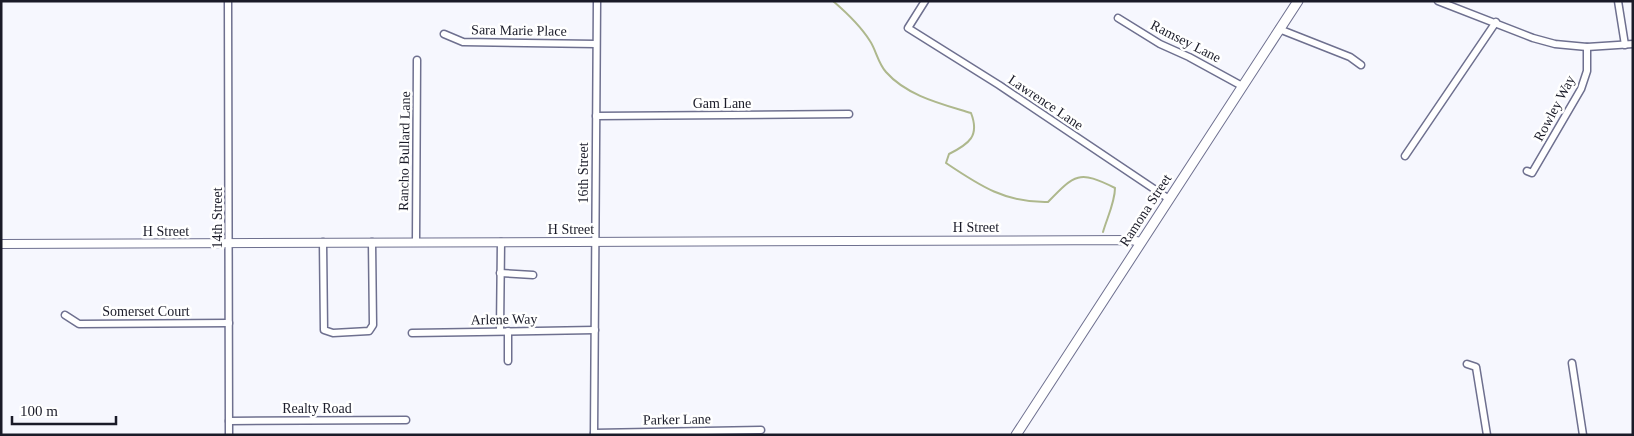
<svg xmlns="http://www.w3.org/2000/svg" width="1634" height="436" viewBox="0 0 1634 436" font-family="'Times New Roman',serif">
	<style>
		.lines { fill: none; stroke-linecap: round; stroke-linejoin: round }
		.stream { stroke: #aeb88d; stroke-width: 2 }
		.minor-casing { stroke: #6e708f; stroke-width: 9 }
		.tertiary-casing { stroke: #6e708f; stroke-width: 10 }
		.secondary-casing { stroke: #6e708f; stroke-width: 11 }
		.minor { stroke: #fff; stroke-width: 6 }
		.tertiary { stroke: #fff; stroke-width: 8 }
		.secondary { stroke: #fff; stroke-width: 9 }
		.labels { text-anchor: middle; stroke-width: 5; stroke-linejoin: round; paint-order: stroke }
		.street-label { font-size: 14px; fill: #1a1b28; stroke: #fff }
	</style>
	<rect width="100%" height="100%" fill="#f6f7fe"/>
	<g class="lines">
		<!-- stream -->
		<path class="stream" d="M833,1C847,13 860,25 870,41C876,50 878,63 886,72C907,96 942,104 971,113C980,136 969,144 949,154L946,163C980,186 1006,203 1048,202C1075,174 1079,170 1115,188C1115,202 1107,218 1103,232"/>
		<!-- minor casing -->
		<g class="minor-casing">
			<g id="minor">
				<path d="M228,1L229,435"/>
				<path d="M925,1L908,28L999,85L1169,199"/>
				<path d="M1438,1L1533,38L1555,44L1587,47L1633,44"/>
				<path d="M1618,1L1625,45"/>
				<path d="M1118,18L1160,44L1189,57L1242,86"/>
				<path d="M1279,29L1350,57L1361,65"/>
				<path d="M444,34L463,42L596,44"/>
				<path d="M596,116L849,114"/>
				<path d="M1405,156L1496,22"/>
				<path d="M1527,171L1532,173L1581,89L1587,71V47"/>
				<path d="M416,241L417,60"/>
				<path d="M323,242L324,330L333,333L369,331L373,325L372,242"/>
				<path d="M500,273L533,275"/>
				<path d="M65,315L79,324L229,323"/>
				<path d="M500,331L501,242"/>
				<path d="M412,333L595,330"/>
				<path d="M508,361V331"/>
				<path d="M1572,363L1583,435"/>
				<path d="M1467,364L1476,367L1487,435"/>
				<path d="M229,421L406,420"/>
				<path d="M594,433L761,430"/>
				<path d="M594,435L597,1"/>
			</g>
		</g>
		<!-- tertiary casing -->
		<g class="tertiary-casing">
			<path id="tertiary" d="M1,244L1131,240L1141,242"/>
		</g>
		<!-- secondary casing -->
		<g class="secondary-casing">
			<path id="secondary" d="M1016,435L1298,1"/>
		</g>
		<!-- minor -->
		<use href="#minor" class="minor"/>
		<!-- tertiary -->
		<use href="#tertiary" class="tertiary"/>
		<!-- secondary -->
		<use href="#secondary" class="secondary"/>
	</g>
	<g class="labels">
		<!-- street labels -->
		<g class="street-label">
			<text transform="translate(519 30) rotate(1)" y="5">Sara Marie Place</text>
			<text transform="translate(1186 41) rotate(27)" y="5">Ramsey Lane</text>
			<text transform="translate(1046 102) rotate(34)" y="5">Lawrence Lane</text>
			<text x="722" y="108">Gam Lane</text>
			<text transform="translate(1554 108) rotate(-62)" y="5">Rowley Way</text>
			<text transform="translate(404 151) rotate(-89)" y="5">Rancho Bullard Lane</text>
			<text transform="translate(583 173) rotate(-90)" y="5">16th Street</text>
			<text transform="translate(1145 210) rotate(-57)" y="5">Ramona Street</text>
			<text transform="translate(217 218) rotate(-90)" y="5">14th Street</text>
			<text x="976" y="232">H Street</text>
			<text x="571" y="234">H Street</text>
			<text x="166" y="236">H Street</text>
			<text x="146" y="316">Somerset Court</text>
			<text transform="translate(504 319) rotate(-1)" y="5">Arlene Way</text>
			<text x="317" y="413">Realty Road</text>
			<text transform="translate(677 419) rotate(-1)" y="5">Parker Lane</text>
		</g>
	</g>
	<!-- border -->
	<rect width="1634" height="436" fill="none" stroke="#1a1b28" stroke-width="5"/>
	<!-- scale -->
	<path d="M12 416v8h104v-8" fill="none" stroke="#1a1b28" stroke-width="2.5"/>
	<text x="20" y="416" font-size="15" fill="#1a1b28" stroke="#ffffff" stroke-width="4" paint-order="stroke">100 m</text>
</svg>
